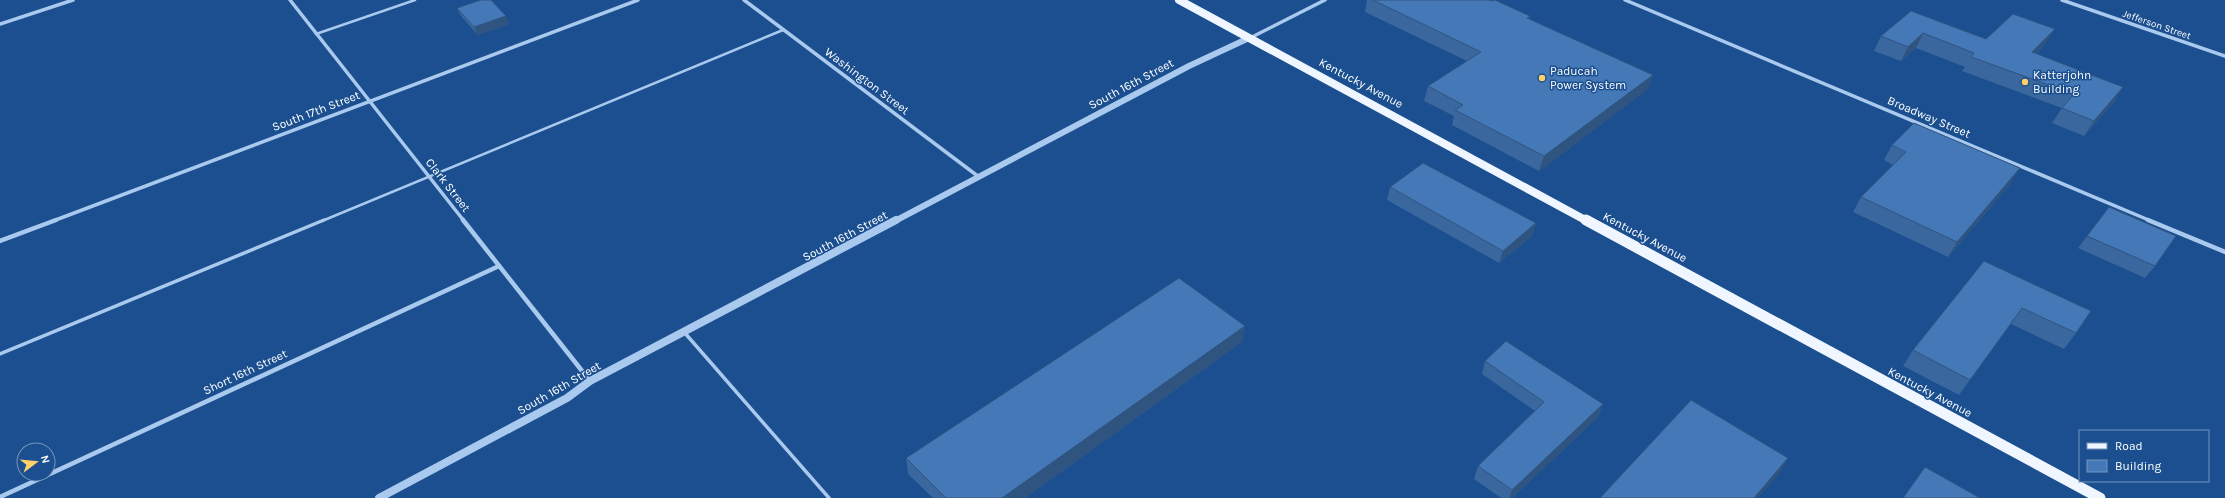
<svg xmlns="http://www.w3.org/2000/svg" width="2225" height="498" viewBox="0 0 2225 498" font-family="Karla,sans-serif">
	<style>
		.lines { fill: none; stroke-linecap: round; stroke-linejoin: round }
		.service-far1 { stroke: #a9c9ee; stroke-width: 2.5 }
		.service { stroke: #a9c9ee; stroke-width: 3.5 }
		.minor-far1 { stroke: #a9c9ee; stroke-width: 3.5 }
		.minor { stroke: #a9c9ee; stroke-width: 4.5 }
		.tertiary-far1 { stroke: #a9c9ee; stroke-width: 6 }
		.tertiary { stroke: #a9c9ee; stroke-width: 8 }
		.primary-far1 { stroke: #f0f6ff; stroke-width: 8 }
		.primary { stroke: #f0f6ff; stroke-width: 11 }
		.wall { fill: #3a679d }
		.shaded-wall { fill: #305480 }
		.building { fill: #4478b7; stroke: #305480 }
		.poi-dot { fill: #ffd166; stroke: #1b4f8f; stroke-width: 1.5 }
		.labels { text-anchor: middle; stroke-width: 3; stroke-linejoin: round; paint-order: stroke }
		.far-street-label { font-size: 10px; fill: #fff; stroke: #1b4f8f }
		.poi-label { font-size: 12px; fill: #fff; stroke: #1b4f8f; text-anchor: start }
		.street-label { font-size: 12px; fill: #fff; stroke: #1b4f8f }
	</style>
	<rect width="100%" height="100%" fill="#1b4f8f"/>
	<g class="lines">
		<!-- service-far1 -->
		<g class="service-far1">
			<path d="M316,34L415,0"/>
			<path d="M322,221L783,30"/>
		</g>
		<!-- service -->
		<g class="service">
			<path d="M684,332L829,498"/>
			<path d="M0,354L324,220"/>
		</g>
		<!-- minor-far1 -->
		<g class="minor-far1">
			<path d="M290,0L464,221"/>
			<path d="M744,0L979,177"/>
			<path d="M1625,0L2151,221"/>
			<path d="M2062,0L2225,56"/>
			<path d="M0,24L73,0"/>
			<path d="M1250,38L1325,0"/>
			<path d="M53,221L638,0"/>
		</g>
		<!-- minor -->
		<g class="minor">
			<path d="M463,220L590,381"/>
			<path d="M2148,220L2225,252"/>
			<path d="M0,241L56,220"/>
			<path d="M0,497L499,266"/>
		</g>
		<!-- tertiary-far1 -->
		<path class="tertiary-far1" d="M895,221L1189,66L1249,38"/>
		<!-- tertiary -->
		<path class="tertiary" d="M379,498L567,398L590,381L896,220"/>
		<!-- primary-far1 -->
		<path class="primary-far1" d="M1179,0L1587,221"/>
		<!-- primary -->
		<path class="primary" d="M1586,220L2100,498"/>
	</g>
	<!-- wall -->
	<g class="wall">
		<path d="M1367,0H1489L1530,16L1529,19L1648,89L1539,171L1452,125L1454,116L1424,101L1428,86L1467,61L1365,12Z"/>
		<path d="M457,8L509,24L478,35L461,16Z"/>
		<path d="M1911,11L1986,39L2046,43L2036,54L2123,87L2114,102L2084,136L2052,123L2062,108L1962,71L1965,67L1916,48L1901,61L1874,51L1881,36Z"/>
		<path d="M1892,145L2011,183L1948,257L1853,212L1861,197L1893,165L1884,160Z"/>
		<path d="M1390,187L1536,223L1532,236L1499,263L1387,200Z"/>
		<path d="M2087,236L2155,266L2145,278L2078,248Z"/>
		<path d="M1984,261L2076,333L2064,349L2011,324L1959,395L1903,366L1913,350Z"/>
		<path d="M1243,341L1025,498H933L908,474L906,458Z"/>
		<path d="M1485,361L1603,404L1598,417L1512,498H1501L1474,479L1478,466L1535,411L1482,374Z"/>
	</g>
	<!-- shaded-wall -->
	<g class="shaded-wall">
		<path d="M506,16L509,24L478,35L474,27Z"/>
		<path d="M2055,29L2046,43L2023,67L2032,52Z"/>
		<path d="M1923,33L1916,48L1901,61L1908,47Z"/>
		<path d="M1653,75L1648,89L1539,171L1544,156Z"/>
		<path d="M2123,87L2114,102L2084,136L2094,121Z"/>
		<path d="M2020,168L2011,183L1948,257L1957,242Z"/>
		<path d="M1536,223L1532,236L1499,263L1503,251Z"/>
		<path d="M1245,326L1243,341L1025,498H1002Z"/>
		<path d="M1603,404L1598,417L1512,498H1509L1512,490Z"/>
		<path d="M1788,458L1779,474L1758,498H1754Z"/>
	</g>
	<!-- building -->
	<g class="building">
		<path d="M481,0H491L506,16L474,27L457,8Z"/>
		<path d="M1373,0H1489L1492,1L1495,0L1530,16L1527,18L1653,75L1544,156L1455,110L1463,105L1428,86L1481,52Z"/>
		<path d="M1911,11L1986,39L2013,14L2055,29L2032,52L2123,87L2094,121L2062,108L2074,94L1971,57L1974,53L1923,33L1908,47L1881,36Z"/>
		<path d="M1914,123L2020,168L1957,242L1861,197L1906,152L1892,145Z"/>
		<path d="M1423,163L1536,223L1503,251L1390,187Z"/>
		<path d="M2109,207L2176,236L2155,266L2087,236Z"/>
		<path d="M1984,261L2091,311L2076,333L2022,308L1970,380L1913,350Z"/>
		<path d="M1179,278L1245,326L1002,498H946L906,458Z"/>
		<path d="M1506,341L1603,404L1512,490L1478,466L1544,402L1485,361Z"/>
		<path d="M1691,400L1788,458L1754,498H1600Z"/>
		<path d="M1925,467L1980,498H1903Z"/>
	</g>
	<!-- markers -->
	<g class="poi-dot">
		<circle cx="1542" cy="78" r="4"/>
		<circle cx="2025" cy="82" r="4"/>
	</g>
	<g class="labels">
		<!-- far-street labels -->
		<g class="far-street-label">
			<text transform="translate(2157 24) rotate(19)" y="4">Jefferson Street</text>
		</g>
		<!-- poi labels -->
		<g class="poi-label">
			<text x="1550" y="75">Paducah<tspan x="1550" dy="14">Power System</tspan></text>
			<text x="2033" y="79">Katterjohn<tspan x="2033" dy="14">Building</tspan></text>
		</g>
		<!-- street labels -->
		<g class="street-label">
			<text transform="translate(867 81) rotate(37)" y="4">Washington Street</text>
			<text transform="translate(1361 83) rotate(28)" y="4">Kentucky Avenue</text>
			<text transform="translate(1131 84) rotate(-28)" y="4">South 16th Street</text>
			<text transform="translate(316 111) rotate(-21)" y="4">South 17th Street</text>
			<text transform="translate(1929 117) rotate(23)" y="4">Broadway Street</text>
			<text transform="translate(448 185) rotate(52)" y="4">Clark Street</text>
			<text transform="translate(845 236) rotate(-28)" y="4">South 16th Street</text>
			<text transform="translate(1645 237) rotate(28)" y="4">Kentucky Avenue</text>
			<text transform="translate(245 372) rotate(-25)" y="4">Short 16th Street</text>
			<text transform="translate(559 388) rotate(-30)" y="4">South 16th Street</text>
			<text transform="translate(1930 392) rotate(28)" y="4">Kentucky Avenue</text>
		</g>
	</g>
	<!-- legend -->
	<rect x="2079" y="430" width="130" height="52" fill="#1b4f8f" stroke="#7695bc"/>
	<rect x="2087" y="443" width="20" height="6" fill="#f0f6ff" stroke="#7695bc"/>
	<text x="2115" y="450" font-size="12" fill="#ffffff">Road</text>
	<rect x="2087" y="460" width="20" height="12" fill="#4478b7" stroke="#7695bc"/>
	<text x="2115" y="470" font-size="12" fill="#ffffff">Building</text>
	<!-- north arrow -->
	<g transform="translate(36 462) rotate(74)"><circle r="19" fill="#1b4f8f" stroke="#7695bc"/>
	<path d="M0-3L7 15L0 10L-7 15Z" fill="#ffd166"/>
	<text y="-6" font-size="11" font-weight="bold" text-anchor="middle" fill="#ffffff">N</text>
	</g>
</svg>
